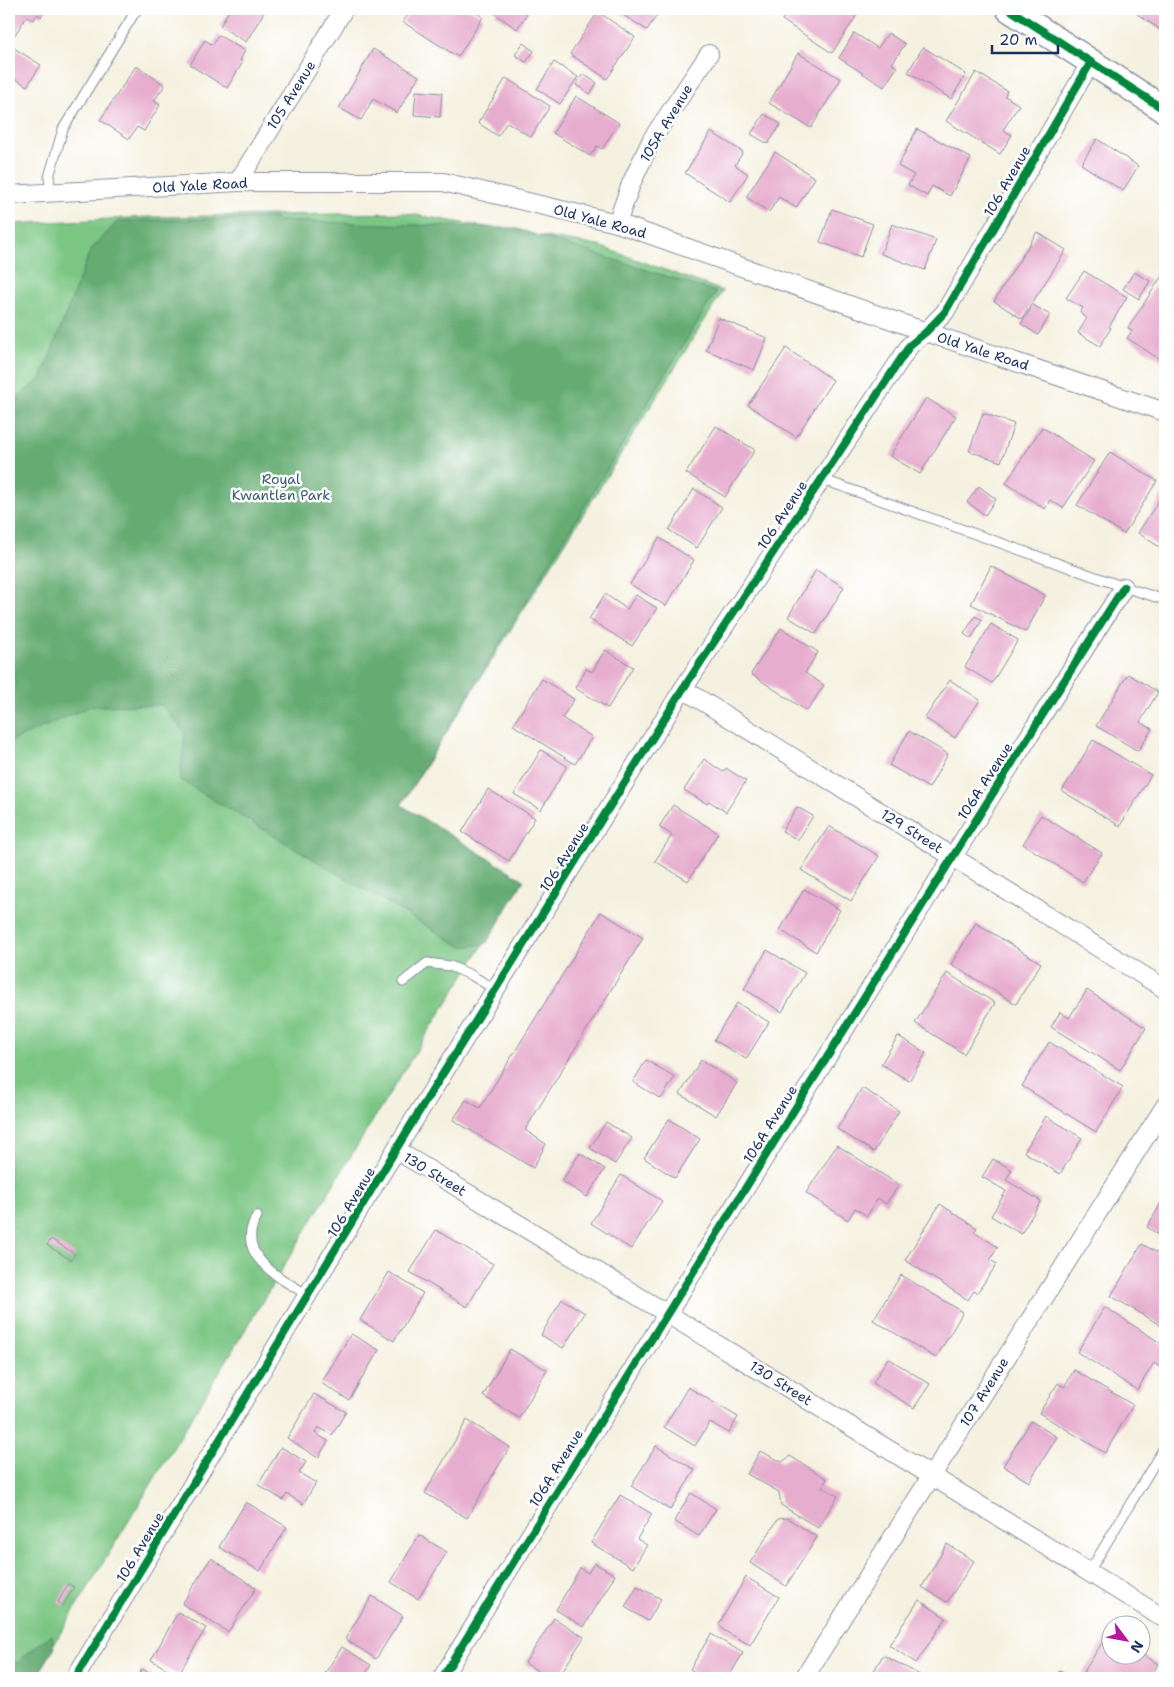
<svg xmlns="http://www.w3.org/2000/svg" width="1174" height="1687" viewBox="0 0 1174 1687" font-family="'Shantell Sans',sans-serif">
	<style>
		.green { fill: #7cc684; stroke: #4c7a71 }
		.forest { fill: #65ab72; stroke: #406d68 }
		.building { fill: #e7adcf }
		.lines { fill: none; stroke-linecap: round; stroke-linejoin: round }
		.service-casing { stroke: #88909f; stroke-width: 11 }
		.minor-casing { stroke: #88909f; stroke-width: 20 }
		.secondary-casing { stroke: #88909f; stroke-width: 28 }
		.service { stroke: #fff; stroke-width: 9 }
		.minor { stroke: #fff; stroke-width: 18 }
		.secondary { stroke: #fff; stroke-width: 25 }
		.cycleway-casing { stroke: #fff; stroke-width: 11 }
		.cycleway { stroke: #00873e; stroke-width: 8 }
		.labels { text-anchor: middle; stroke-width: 5; stroke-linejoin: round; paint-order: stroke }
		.street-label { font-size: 14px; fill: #1b2f5e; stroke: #fff }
		.park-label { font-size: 14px; fill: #385c69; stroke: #fff }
	</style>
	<rect width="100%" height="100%" fill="#fff"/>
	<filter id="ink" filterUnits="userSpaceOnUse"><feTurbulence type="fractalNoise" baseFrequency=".02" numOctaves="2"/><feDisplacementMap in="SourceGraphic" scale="10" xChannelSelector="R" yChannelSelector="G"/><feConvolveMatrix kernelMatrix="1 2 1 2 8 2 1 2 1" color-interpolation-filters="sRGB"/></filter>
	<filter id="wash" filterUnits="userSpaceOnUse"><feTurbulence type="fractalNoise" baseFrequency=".0096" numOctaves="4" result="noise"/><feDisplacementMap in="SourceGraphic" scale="20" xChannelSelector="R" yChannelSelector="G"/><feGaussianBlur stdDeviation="1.12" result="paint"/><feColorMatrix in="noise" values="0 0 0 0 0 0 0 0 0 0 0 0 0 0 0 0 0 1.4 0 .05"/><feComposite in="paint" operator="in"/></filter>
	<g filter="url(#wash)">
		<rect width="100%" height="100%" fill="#f5f1e0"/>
		<!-- green -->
		<path class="green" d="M404,213L599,246L723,291L401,805L523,881L365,1133L33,1678H9V224L148,217Z"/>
		<!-- forest -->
		<g class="forest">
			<path d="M273,218L280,221L514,228L716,292L401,805L524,880L486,944L462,947L180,780L185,733L162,705L91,706L9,742V404L41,379L90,251L118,221Z"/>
			<path d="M52,1635L54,1649L36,1678H9V1665L17,1663L36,1646Z"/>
		</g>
		<g id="blocks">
			<!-- building -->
			<g class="building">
				<path d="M9,9H46L41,17L38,14L33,20L27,16L14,36L9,33Z"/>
				<path d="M230,9H266L246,42L220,26Z"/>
				<path d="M412,9H470L483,17L458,57L403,22Z"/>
				<path d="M498,9H530L517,29L495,14Z"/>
				<path d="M614,9H661L647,30Z"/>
				<path d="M789,9H861L832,53L782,20Z"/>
				<path d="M1140,9H1165V33L1137,14Z"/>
				<path d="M598,12L635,37L607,79L570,54Z"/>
				<path d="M854,33L878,48L888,33L905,44L892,64L897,67L884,87L839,58Z"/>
				<path d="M218,35L245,51L240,60L243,62L227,88L190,65L205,40L213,45Z"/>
				<path d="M523,43L534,51L526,62L515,55Z"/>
				<path d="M9,45L41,65L27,86L9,75Z"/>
				<path d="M923,47L966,74L951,99L908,72Z"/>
				<path d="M373,49L419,76L397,113L373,99L361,120L339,108Z"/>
				<path d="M798,53L841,79L811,128L769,103Z"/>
				<path d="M554,62L578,77L560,104L537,89Z"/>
				<path d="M136,66L165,85L154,101L160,105L144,131L137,127L129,139L100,120Z"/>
				<path d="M976,72L1007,91L1005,96L1019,105L1003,130L1012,135L1000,154L946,121Z"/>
				<path d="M583,74L597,83L590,94L576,85Z"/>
				<path d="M506,78L550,106L531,137L507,122L498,136L478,123Z"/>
				<path d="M416,91L442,93L440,117L414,115Z"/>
				<path d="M576,96L619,123L602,149L597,146L590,156L553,133Z"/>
				<path d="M764,114L781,124L768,144L751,134Z"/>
				<path d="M917,129L971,158L950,196L932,186L927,196L908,185L914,175L898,166Z"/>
				<path d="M711,132L743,152L735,165L748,174L730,202L685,173Z"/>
				<path d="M1097,139L1138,166L1123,191L1081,164Z"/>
				<path d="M775,152L815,178L796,208L779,197L769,212L746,197Z"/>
				<path d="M832,209L873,224L861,257L820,242Z"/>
				<path d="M892,224L936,240L925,270L881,254Z"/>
				<path d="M1037,232L1066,250L1022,319L994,301Z"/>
				<path d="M1084,271L1127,297L1109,327L1111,328L1100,346L1078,333L1087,318L1080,313L1083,308L1066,298Z"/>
				<path d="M1165,271V361L1164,362L1127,338L1132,331L1128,328Z"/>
				<path d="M1134,272L1150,281L1139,299L1123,289Z"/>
				<path d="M1033,305L1050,315L1038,335L1021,324Z"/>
				<path d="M719,318L767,338L754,370L706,350Z"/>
				<path d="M786,348L833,380L796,437L748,405Z"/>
				<path d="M926,398L956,416L920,474L890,456Z"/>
				<path d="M983,413L1014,424L1001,462L969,451Z"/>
				<path d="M716,426L755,450L725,497L686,473Z"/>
				<path d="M1042,427L1094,461L1063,508L1050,500L1045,509L1006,483Z"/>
				<path d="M1110,452L1157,481L1124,534L1077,505Z"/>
				<path d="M979,486L996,499L985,515L967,502Z"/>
				<path d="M694,489L722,507L697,548L669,530Z"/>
				<path d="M1165,491V542L1161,548L1138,533Z"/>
				<path d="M659,538L694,560L666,606L630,584Z"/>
				<path d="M991,566L1045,595L1026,632L971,604Z"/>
				<path d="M816,570L844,587L816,634L788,617Z"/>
				<path d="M605,594L627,609L636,595L657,608L632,646L589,619Z"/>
				<path d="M975,616L982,620L971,639L964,634Z"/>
				<path d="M991,624L1018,640L992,683L965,667Z"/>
				<path d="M781,628L818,652L805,673L824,685L807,711L751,674Z"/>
				<path d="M605,650L633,667L608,708L575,688L586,669L592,672Z"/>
				<path d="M1128,674L1158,692L1140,722L1152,729L1138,751L1096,726Z"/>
				<path d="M542,679L574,699L562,718L592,737L575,764L513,725Z"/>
				<path d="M950,680L980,700L955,738L925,718Z"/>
				<path d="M909,731L948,754L929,788L889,765Z"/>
				<path d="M1093,740L1151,775L1120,826L1062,791Z"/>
				<path d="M541,750L567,766L541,810L514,794Z"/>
				<path d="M704,759L723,772L726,768L746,781L726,812L709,801L707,804L684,790Z"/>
				<path d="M488,789L535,818L509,861L462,832Z"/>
				<path d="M673,805L718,833L688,881L655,861L672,835L659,827Z"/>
				<path d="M797,807L813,816L798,840L782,831Z"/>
				<path d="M1041,815L1102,853L1083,882L1023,844Z"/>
				<path d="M829,826L879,856L851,901L801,870Z"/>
				<path d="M804,889L840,910L816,952L780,930Z"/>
				<path d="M601,912L643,938L525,1130L546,1144L533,1168L453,1120L466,1100L480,1108Z"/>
				<path d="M976,923L1041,963L1016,1004L951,964Z"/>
				<path d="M767,950L805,973L782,1012L744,989Z"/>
				<path d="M947,973L995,1003L964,1054L915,1023Z"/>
				<path d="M1087,990L1146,1028L1120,1070L1051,1027L1060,1012L1069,1018Z"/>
				<path d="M737,1003L769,1022L746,1059L714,1040Z"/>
				<path d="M898,1036L926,1053L909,1081L881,1064Z"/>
				<path d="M1049,1042L1123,1087L1096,1132L1022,1086Z"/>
				<path d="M646,1060L675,1077L661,1099L633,1082Z"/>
				<path d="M701,1060L737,1083L716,1116L680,1094Z"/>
				<path d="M862,1088L899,1111L874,1152L837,1129Z"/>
				<path d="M1046,1116L1082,1138L1060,1174L1024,1152Z"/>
				<path d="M669,1119L700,1139L675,1178L644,1158Z"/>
				<path d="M606,1122L632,1138L615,1164L590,1148Z"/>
				<path d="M837,1145L899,1185L886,1204L878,1198L867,1216L855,1208L848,1220L806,1193Z"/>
				<path d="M580,1153L605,1169L587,1197L562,1181Z"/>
				<path d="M993,1159L1012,1170L1006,1180L1041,1201L1021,1234L991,1216L1006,1191L982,1177Z"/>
				<path d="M621,1175L662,1201L631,1249L591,1223Z"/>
				<path d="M1165,1197V1239L1147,1227Z"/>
				<path d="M940,1204L977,1228L974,1232L998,1247L990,1260L997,1264L977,1293L974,1291L968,1300L905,1260Z"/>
				<path d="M436,1230L493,1264L467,1307L410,1272Z"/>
				<path d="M51,1239L75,1254L71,1260L47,1245Z"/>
				<path d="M1142,1244L1165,1257V1328L1111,1296Z"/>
				<path d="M389,1272L423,1293L394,1341L360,1320Z"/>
				<path d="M901,1275L963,1312L936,1358L873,1320Z"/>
				<path d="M562,1299L585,1313L563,1348L541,1335Z"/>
				<path d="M1105,1307L1165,1346L1164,1370L1154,1363L1137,1390L1077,1352Z"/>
				<path d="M351,1334L379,1350L349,1400L321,1383Z"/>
				<path d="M510,1349L547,1370L519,1418L483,1396Z"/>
				<path d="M888,1358L930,1384L914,1408L873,1383Z"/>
				<path d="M1074,1370L1133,1405L1105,1453L1039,1413L1058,1383L1064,1387Z"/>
				<path d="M688,1387L738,1417L729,1433L710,1422L695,1446L664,1427Z"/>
				<path d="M314,1394L346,1412L332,1435L318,1427L315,1433L328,1441L318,1458L287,1438Z"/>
				<path d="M467,1420L510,1447L467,1518L425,1493Z"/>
				<path d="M1031,1421L1057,1437L1029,1482L1003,1466Z"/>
				<path d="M656,1446L695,1470L670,1510L631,1486Z"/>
				<path d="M281,1447L306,1462L299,1473L316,1483L303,1504L287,1494L283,1500L258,1485Z"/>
				<path d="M760,1451L782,1462L790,1456L827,1479L822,1487L838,1496L818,1528L781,1505L779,1492L747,1474Z"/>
				<path d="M691,1493L716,1509L699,1536L674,1521Z"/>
				<path d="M620,1495L652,1514L637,1539L647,1545L633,1568L591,1543Z"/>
				<path d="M246,1502L287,1527L260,1571L219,1547Z"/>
				<path d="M787,1518L817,1537L786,1586L750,1563L778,1519Z"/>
				<path d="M419,1535L447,1552L418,1599L391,1582Z"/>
				<path d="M947,1544L974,1561L947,1602L922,1587Z"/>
				<path d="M211,1558L256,1588L228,1632L182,1604Z"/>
				<path d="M594,1563L615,1575L584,1627L556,1610L580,1568L588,1573Z"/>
				<path d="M746,1577L779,1597L750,1645L723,1630L719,1624Z"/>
				<path d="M68,1584L74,1587L63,1606L58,1602Z"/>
				<path d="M637,1586L661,1599L648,1621L625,1607Z"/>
				<path d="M372,1596L403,1616L376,1659L345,1639Z"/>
				<path d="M919,1600L946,1618L916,1663L889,1645Z"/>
				<path d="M178,1612L206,1628L178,1675L151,1660Z"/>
				<path d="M554,1618L584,1637L558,1678H549L525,1663Z"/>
				<path d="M1108,1633L1112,1636V1654H1142L1158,1664L1150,1678H1087L1082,1675Z"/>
				<path d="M711,1634L743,1653L728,1678H706L690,1669Z"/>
				<path d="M342,1647L371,1665L363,1678H322Z"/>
				<path d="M883,1655L920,1675L918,1678H870Z"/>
				<path d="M142,1669L158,1678H137Z"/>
				<path d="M1060,1670L1073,1678H1054Z"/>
			</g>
		</g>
	</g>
	<g filter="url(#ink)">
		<use href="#blocks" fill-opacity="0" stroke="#88909f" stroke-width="1"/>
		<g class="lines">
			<!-- service casing -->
			<g class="service-casing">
				<g id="service">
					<path d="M51,193L49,177L63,129L137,9"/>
					<path d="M821,479L1124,587L1165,600"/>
					<path d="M403,982L427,963L450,966L471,975L496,990"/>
					<path d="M257,1216C233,1255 281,1279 308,1295"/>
					<path d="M1089,1572L1165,1446"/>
				</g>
			</g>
			<!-- minor casing -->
			<g class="minor-casing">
				<g id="minor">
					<path d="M238,182L344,9"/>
					<path d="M9,195L238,182H443L617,223L926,332L1165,412"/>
					<path d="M617,223L631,184L652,139L709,54"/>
					<path d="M683,689L1165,989"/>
					<path d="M396,1150L666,1313L1165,1619"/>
					<path d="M75,1678L412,1123L683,689L910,345L926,332L945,312L1091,62"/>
					<path d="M442,1678C667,1313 893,948 1124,587"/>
					<path d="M804,1678L1165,1106"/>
				</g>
			</g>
			<!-- secondary casing -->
			<g class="secondary-casing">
				<path id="secondary" d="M1009,9L1165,110"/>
			</g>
			<!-- service -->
			<use href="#service" class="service"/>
			<!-- minor -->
			<use href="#minor" class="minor"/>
			<!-- secondary -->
			<use href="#secondary" class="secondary"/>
			<!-- cycleway casing -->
			<g class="cycleway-casing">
				<g id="cycleway">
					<path d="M1009,9L1165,110"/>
					<path d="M75,1678L412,1123L683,689L910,345L926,332L945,312L1091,62"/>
					<path d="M442,1678C667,1313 893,948 1124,587"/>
				</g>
			</g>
			<!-- cycleway -->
			<use href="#cycleway" class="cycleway"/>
		</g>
	</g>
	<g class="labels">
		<!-- street labels -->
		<g class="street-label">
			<text transform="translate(291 95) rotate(-58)" y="5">105 Avenue</text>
			<text transform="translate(666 123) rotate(-59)" y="5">105A Avenue</text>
			<text transform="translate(1007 181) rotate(-60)" y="5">106 Avenue</text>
			<text transform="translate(200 185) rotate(-3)" y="5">Old Yale Road</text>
			<text transform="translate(600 221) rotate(15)" y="5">Old Yale Road</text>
			<text transform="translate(983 351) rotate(18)" y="5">Old Yale Road</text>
			<text transform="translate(782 515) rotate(-57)" y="5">106 Avenue</text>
			<text transform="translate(985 781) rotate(-57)" y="5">106A Avenue</text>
			<text transform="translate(912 831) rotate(32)" y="5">129 Street</text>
			<text transform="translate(564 857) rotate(-58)" y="5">106 Avenue</text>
			<text transform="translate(770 1124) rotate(-58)" y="5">106A Avenue</text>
			<text transform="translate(435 1174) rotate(31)" y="5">130 Street</text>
			<text transform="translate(351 1202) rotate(-59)" y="5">106 Avenue</text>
			<text transform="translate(781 1383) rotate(32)" y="5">130 Street</text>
			<text transform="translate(984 1392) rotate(-58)" y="5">107 Avenue</text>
			<text transform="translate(556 1468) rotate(-58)" y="5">106A Avenue</text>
			<text transform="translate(140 1547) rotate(-59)" y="5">106 Avenue</text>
		</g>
		<!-- park labels -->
		<g class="park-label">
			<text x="281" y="484">Royal<tspan x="281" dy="16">Kwantlen Park</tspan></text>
		</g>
	</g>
	<!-- margin -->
	<rect width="1174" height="1687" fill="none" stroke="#fff" stroke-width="30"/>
	<!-- north arrow -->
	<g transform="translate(1126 1640) rotate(122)"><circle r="24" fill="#ffffff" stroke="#a4acbf"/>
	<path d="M0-4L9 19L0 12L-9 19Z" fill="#b5179e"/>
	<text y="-8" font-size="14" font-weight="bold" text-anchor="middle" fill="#1b2f5e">N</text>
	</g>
	<!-- scale -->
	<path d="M992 45v8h66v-8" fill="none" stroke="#1b2f5e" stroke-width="2.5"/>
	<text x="999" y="45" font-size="15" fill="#1b2f5e" stroke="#ffffff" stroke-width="4" paint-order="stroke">20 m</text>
</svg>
